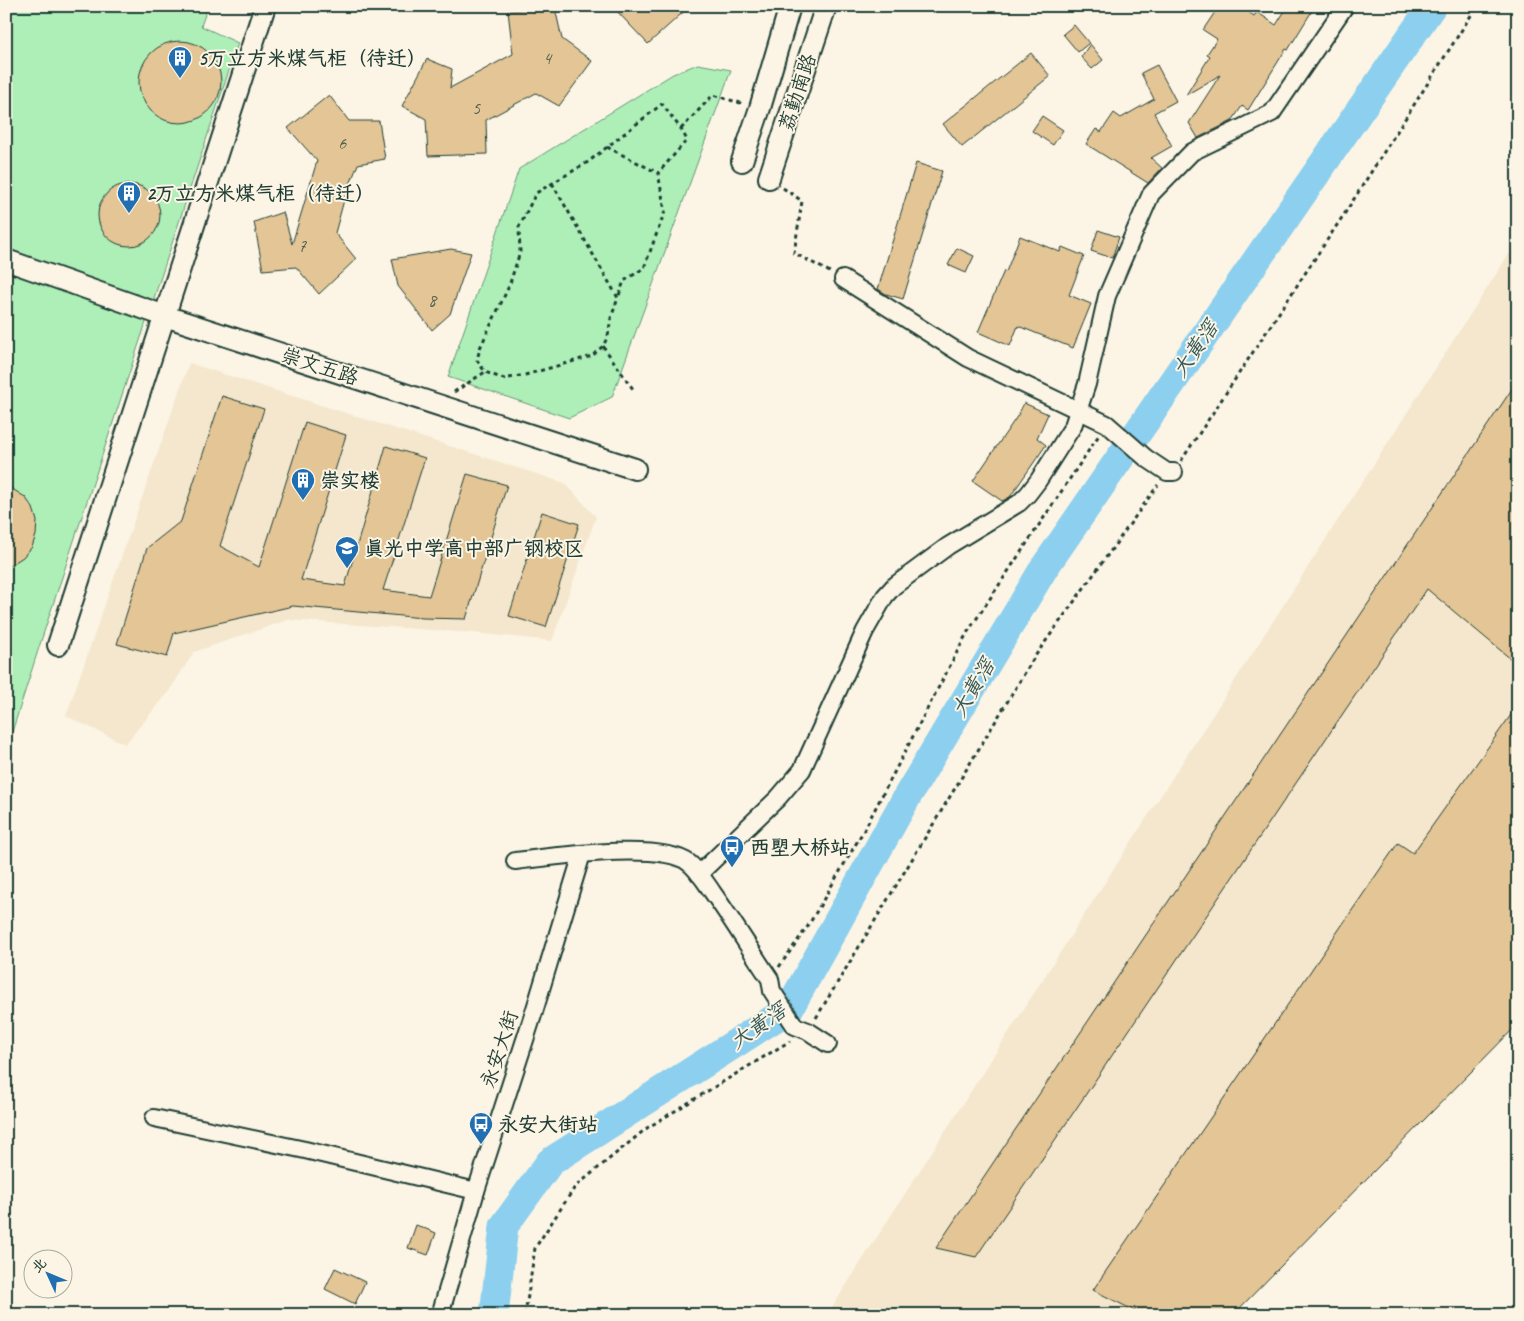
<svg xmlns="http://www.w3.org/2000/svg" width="1524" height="1321" viewBox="0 0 1524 1321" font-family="Caveat,'LXGW WenKai TC',sans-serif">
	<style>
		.built { fill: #f4e7cd }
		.green { fill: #aeefb8; stroke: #669676 }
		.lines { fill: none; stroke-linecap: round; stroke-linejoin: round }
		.river { stroke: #8dcfee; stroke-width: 29 }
		.building { fill: #e3c596; stroke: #1f3d34 }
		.minor-casing { stroke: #1f3d34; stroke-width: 20 }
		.tertiary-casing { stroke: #1f3d34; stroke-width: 24 }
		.path { stroke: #1f3d34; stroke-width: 3; stroke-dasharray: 4 4; stroke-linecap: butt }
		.minor { stroke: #fcf5e5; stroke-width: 16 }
		.tertiary { stroke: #fcf5e5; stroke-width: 20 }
		.labels { text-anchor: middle; stroke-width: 4; stroke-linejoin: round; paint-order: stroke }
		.number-label { font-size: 18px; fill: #505f4c }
		.poi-label { font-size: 20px; font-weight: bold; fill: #1f3d34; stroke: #fcf5e5; text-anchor: start }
		.street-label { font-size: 20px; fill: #1f3d34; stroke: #fcf5e5 }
		.water-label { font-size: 21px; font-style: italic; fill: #355a59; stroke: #fcf5e5 }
	</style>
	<rect width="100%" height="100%" fill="#fcf5e5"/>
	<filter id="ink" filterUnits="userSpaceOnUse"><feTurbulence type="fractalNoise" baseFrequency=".02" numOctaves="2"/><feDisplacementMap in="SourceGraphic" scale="10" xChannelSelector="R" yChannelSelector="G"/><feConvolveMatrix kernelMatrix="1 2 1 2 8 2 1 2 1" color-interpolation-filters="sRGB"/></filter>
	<g filter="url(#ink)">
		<!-- built -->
		<g class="built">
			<path d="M1518,240V999L1214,1315H827Z"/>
			<path d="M189,363L565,483L596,517L552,641L474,633L288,620L194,652L168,693L125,744L66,716Z"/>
		</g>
		<!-- green -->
		<g class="green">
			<path d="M6,6H208L201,26L238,43L41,641L6,751Z"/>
			<path d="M698,64L731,70L612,397L569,418L448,377L519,169L673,74Z"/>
		</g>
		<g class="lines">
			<!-- river -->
			<path class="river" d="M494,1315L504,1226L550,1162L789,1009L908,795L1044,568L1432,6"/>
		</g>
		<!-- building -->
		<g class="building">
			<path d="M612,6H690L648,44Z"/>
			<path d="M1219,6H1240L1254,16L1257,12L1276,25L1288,6H1315L1288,50L1286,49L1248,110L1242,106L1232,121L1198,138L1189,123L1220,75L1186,95L1210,56L1207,54L1217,39L1203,30Z"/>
			<path d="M555,8L562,39L592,61L559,106L536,93L486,120L487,154L428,156L426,119L402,106L427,59L452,69L450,88L513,54L508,11Z"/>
			<path d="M1074,25L1089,43L1078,52L1063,34Z"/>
			<circle cx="180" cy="82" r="41"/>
			<path d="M1090,44L1103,60L1092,69L1081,57Z"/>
			<path d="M1031,53L1050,76L962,147L943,124Z"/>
			<path d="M1157,65L1176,101L1154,113L1172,146L1151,158L1162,168L1148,183L1086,144L1096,129L1101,132L1114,113L1121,118L1154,99L1141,73Z"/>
			<path d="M329,95L349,121H379L385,159L358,164L344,200L335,233L356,259L319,294L296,267L263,270L254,222L283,212L292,244L317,161L288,128Z"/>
			<path d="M1042,116L1063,130L1053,145L1032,131Z"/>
			<path d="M916,163L942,171L903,299L886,294L878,289Z"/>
			<circle cx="129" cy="215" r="31"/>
			<path d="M1098,230L1119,237L1112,258L1091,251Z"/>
			<path d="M1020,236L1060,252L1062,247L1084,256L1069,295L1091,304L1073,348L1018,326L1010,346L978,332L1004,271L1006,272Z"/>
			<path d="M957,248L974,256L966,273L948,265Z"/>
			<path d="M451,249L471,253L450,314L432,330L398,286L392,259Z"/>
			<path d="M1518,380V665L1427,589L976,1257L936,1248Z"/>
			<path d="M222,396L264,409L220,546L259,567L305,422L346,435L301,580L345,586L386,446L425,458L383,590L429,596L467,474L507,485L466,619L423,618L293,606L174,633L167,657L117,644L147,548L181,521Z"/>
			<path d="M1024,403L1048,414L1037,438L1046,445L1010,497L1002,501L973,481L1018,415Z"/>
			<path d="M6,485L25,497L33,508L37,521L36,535L32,547L23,557L6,568Z"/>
			<path d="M542,512L579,524L546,627L509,616Z"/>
			<path d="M1518,705V1024L1233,1315H1143L1093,1290L1398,843L1413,853Z"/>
			<path d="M416,1225L436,1233L428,1255L408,1248Z"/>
			<path d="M335,1268L365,1282L355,1304L325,1289Z"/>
		</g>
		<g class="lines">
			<!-- minor casing -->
			<g class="minor-casing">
				<g id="minor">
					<path d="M843,279L968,358L1107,424L1146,458L1167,472H1174"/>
					<path d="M515,861C552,857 662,841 689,863C699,871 706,883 713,893C733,921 751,951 770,979L772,991L795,1026L808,1031L828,1044"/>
					<path d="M699,874L778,798L802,770L865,631L885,596L894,586L948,546L1019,503L1028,494L1038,481L1073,426L1087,384L1107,296L1151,194L1192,152L1272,113L1345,6"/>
					<path d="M154,1118L305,1150L476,1191"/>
					<path d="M440,1315L476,1191L534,1012L582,854"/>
				</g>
			</g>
			<!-- tertiary casing -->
			<g class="tertiary-casing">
				<g id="tertiary">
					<path d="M742,161L760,108L790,6"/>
					<path d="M769,178L826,6"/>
					<path d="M6,260L165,316L635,469"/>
					<path d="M58,645L265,6"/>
				</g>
			</g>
			<!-- path -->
			<g class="path">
				<path d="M681,129L713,95L744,104"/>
				<path d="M607,147L658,173"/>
				<path d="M552,183L618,298L611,318L608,336L603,346L592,356L525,375L504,379L485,372L477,360L480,348L509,286L520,252L519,227L536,193L588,162L662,104L681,129L687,140L658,173L665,211L644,268L624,281L618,298"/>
				<path d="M783,188L802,201L794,253L832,273"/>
				<path d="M603,346L633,389"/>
				<path d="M454,392L485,372"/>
				<path d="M1181,461L1345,213L1477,6"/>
				<path d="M779,967L808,926L864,830L967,633L1099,435"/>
				<path d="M816,1018L1035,656L1158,485"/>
				<path d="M525,1315L535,1248L575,1187L647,1128L790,1041"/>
			</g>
			<!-- minor -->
			<use href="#minor" class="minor"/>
			<!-- tertiary -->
			<use href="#tertiary" class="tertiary"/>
		</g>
	</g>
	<!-- icons -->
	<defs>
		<g id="building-pin" transform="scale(1.25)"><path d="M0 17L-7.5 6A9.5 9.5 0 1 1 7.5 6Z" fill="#1f6fb2" stroke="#fcf5e5"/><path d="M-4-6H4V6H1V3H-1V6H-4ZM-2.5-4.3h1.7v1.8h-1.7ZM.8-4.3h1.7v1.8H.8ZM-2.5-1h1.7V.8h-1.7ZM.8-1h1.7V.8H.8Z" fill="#fff"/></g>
		<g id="school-pin" transform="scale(1.25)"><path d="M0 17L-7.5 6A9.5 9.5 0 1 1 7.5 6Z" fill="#1f6fb2" stroke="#fcf5e5"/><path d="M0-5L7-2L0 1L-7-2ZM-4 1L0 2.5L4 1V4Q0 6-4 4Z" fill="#fff"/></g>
		<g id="bus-pin" transform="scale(1.25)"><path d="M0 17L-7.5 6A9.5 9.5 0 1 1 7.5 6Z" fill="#1f6fb2" stroke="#fcf5e5"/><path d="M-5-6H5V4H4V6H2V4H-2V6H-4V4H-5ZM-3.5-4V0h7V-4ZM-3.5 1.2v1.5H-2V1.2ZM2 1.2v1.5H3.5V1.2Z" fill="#fff"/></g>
	</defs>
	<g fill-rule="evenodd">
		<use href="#building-pin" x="180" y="58"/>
		<use href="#building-pin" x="129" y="193"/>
		<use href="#building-pin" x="303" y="480"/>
		<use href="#school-pin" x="347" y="548"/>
		<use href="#bus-pin" x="732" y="847"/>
		<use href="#bus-pin" x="481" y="1124"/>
	</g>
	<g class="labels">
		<!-- number labels -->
		<g class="number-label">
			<text x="547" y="64">4</text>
			<text x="476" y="114">5</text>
			<text x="342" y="149">6</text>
			<text x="302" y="252">7</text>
			<text x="432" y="306">8</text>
		</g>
		<!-- poi labels -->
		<g class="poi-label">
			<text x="198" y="65">5万立方米煤气柜（待迁）</text>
			<text x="146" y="200">2万立方米煤气柜（待迁）</text>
			<text x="320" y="487">崇实楼</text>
			<text x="364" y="555">真光中学高中部广钢校区</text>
			<text x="750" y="854">西塱大桥站</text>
			<text x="498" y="1131">永安大街站</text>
		</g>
		<!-- street labels -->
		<g class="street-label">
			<text transform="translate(797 92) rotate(-72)" y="7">荔勤南路</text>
			<text transform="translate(320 366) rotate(18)" y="7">崇文五路</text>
			<text transform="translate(499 1049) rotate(-72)" y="7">永安大街</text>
		</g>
		<!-- water labels -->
		<g class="water-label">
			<text transform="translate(1195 349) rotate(-55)" y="7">大黄滘</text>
			<text transform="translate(973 688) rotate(-59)" y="7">大黄滘</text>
			<text transform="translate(758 1026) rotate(-35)" y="7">大黄滘</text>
		</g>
	</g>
	<!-- margin -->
	<rect width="1524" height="1321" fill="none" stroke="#fcf5e5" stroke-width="25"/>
	<rect x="12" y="12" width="1499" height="1296" fill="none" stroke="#1f3d34" stroke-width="2" filter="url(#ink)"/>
	<!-- north arrow -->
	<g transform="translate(48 1274) rotate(314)"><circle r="24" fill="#fcf5e5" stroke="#a4ab9e"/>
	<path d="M0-4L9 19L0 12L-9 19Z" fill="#1f6fb2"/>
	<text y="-8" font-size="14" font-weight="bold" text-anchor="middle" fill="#1f3d34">北</text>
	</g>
</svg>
